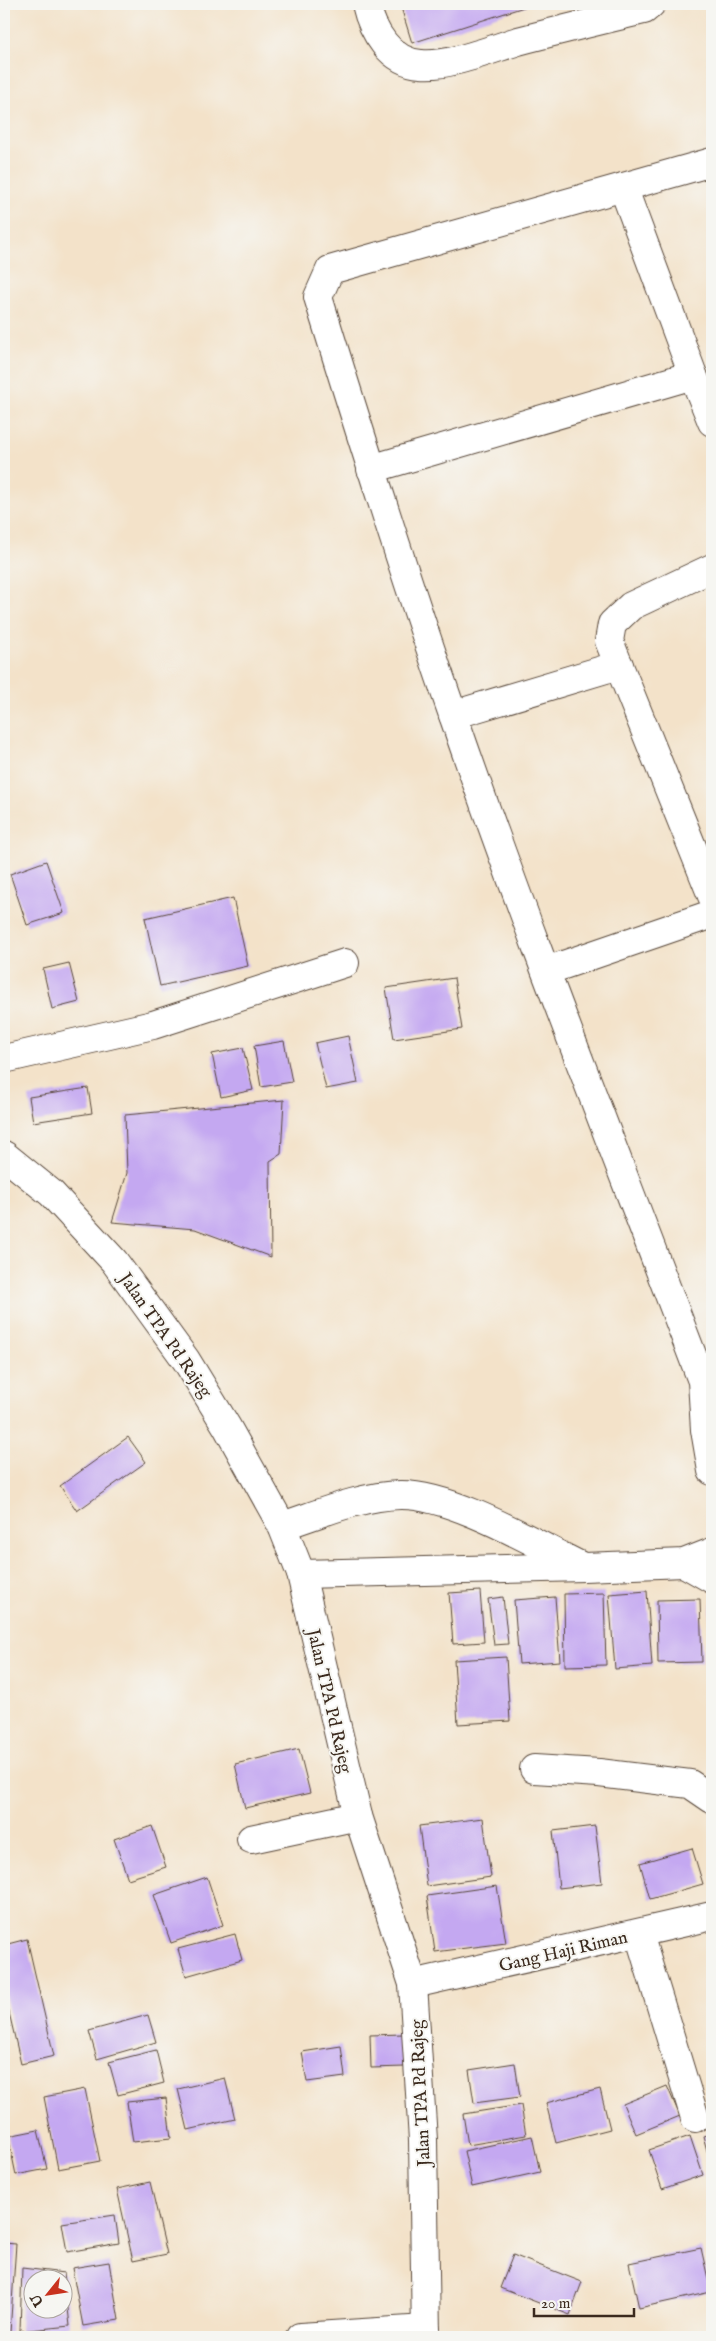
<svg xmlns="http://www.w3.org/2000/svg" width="716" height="2341" viewBox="0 0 716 2341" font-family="'IM FELL English',serif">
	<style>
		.building { fill: #c4a8f1; fill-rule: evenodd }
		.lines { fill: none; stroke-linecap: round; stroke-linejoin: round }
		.minor-casing { stroke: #574638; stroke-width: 30 }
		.minor { stroke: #fff; stroke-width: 28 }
		.labels { text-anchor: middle; stroke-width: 4; stroke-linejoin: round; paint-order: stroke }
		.street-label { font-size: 18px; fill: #3b2a1e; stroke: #f6f6f2 }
	</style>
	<rect width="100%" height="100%" fill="#f6f6f2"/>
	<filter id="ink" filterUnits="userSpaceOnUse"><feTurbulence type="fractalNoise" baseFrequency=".02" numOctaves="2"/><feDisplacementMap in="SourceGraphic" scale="10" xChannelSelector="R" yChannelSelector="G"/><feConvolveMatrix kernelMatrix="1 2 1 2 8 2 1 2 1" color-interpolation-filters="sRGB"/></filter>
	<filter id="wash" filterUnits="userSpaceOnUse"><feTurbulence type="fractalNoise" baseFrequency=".0096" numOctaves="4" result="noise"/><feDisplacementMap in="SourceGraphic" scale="20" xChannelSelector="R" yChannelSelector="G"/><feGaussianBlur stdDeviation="1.12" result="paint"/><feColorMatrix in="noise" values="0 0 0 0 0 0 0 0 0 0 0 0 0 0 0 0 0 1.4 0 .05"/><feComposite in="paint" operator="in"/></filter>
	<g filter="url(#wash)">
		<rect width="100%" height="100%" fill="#f3e2c9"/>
		<g id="blocks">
			<!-- building -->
			<g class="building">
				<path d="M400,4H526L527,6L412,43Z"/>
				<path d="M46,861L64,913L27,925L10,874Z"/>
				<path d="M233,898L248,966L160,986L145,918Z"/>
				<path d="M69,963L79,1002L52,1009L43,969Z"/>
				<path d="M454,978L462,1029L394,1039L386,988Z"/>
				<path d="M348,1036L358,1083L326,1089L315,1043Z"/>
				<path d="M284,1041L292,1082L261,1087L254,1046Z"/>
				<path d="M243,1048L253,1090L221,1097L212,1054Z"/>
				<path d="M88,1088L92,1113L33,1122L29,1097Z"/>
				<path d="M284,1100L281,1154L270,1161L271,1257L195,1229L112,1222L127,1173L125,1115Z"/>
				<path d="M128,1437L146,1462L77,1511L60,1486Z"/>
				<path d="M480,1591L484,1642L453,1644L449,1593Z"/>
				<path d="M647,1591L652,1666L615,1669L609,1594Z"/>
				<path d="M604,1593L606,1665L565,1666L564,1594Z"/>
				<path d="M503,1597L508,1644L494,1645L488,1599Z"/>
				<path d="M555,1597L560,1661L519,1664L514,1600Z"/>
				<path d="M700,1599L702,1662L658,1663L657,1600Z"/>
				<path d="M711,1602H712V1666H708Z"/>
				<path d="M506,1657L510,1721L458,1724L454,1660Z"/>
				<path d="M299,1749L310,1793L245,1808L235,1764Z"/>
				<path d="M483,1818L491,1877L427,1886L419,1826Z"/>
				<path d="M152,1826L166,1867L128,1879L114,1839Z"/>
				<path d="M595,1826L602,1883L559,1888L553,1831Z"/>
				<path d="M692,1848L703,1884L650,1899L640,1863Z"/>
				<path d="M207,1877L223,1925L171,1943L154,1895Z"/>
				<path d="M497,1886L506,1943L435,1952L427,1896Z"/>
				<path d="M235,1934L242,1960L186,1976L178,1949Z"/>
				<path d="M27,1939L54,2056L21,2064L4,1991V1945Z"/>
				<path d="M148,2015L156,2042L97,2059L89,2031Z"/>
				<path d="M403,2034L404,2067L371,2068L370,2035Z"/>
				<path d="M341,2046L345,2077L307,2082L302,2052Z"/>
				<path d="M156,2050L164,2083L118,2095L109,2062Z"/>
				<path d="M515,2063L520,2097L474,2103L469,2070Z"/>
				<path d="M225,2078L235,2119L188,2130L178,2089Z"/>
				<path d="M667,2086L680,2116L636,2134L623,2104Z"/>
				<path d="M85,2089L100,2161L58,2169L44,2097Z"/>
				<path d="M600,2089L610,2129L556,2143L546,2103Z"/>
				<path d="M166,2098L171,2138L133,2142L127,2102Z"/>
				<path d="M521,2105L526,2135L468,2145L463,2114Z"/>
				<path d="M38,2130L47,2169L16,2175L8,2136Z"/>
				<path d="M712,2133V2169L703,2136Z"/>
				<path d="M532,2136L540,2172L472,2187L464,2151Z"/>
				<path d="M690,2136L703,2175L662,2189L649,2150Z"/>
				<path d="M150,2182L167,2254L133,2261L117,2189Z"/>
				<path d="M115,2215L119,2243L67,2252L62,2223Z"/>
				<path d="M4,2243L16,2244L10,2333L4,2332Z"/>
				<path d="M701,2248L711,2292L639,2308L629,2263Z"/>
				<path d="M513,2255L582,2282L570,2315L500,2288Z"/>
				<path d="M109,2262L119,2320L83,2326L72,2268Z"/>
				<path d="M22,2268L64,2273L70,2326L20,2331ZM32,2278H62V2308H32Z"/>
			</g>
		</g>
	</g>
	<g filter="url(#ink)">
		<use href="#blocks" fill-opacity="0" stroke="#574638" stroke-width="1"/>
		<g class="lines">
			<!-- minor casing -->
			<g class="minor-casing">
				<g id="minor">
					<path d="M366,4C372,31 390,62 421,64C448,67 492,49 518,41C560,30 602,20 644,10L651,4"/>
					<path d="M712,162L330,270L318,297C361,437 405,577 453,715C530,939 618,1159 702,1381L705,1430L712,1471"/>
					<path d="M623,187L693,375L712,422"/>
					<path d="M371,469L693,375"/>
					<path d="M712,568L631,606L612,624L609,641L712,896"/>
					<path d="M453,715L619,665"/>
					<path d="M546,971L712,914"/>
					<path d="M4,1059L153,1025L345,963"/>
					<path d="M4,1155L51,1193L114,1261L186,1360L227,1427L282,1526L301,1574L358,1816L413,1984L423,2140L426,2337"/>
					<path d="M282,1526C319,1514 360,1496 400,1495C452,1494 534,1543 581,1566"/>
					<path d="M684,1563L712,1579"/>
					<path d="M301,1574L584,1567L684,1563L712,1552"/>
					<path d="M534,1769L599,1773L690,1784L712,1799"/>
					<path d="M251,1839L358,1816"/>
					<path d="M639,1934L695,2118"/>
					<path d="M413,1984L712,1916"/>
					<path d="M300,2337L426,2329"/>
				</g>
			</g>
			<!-- minor -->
			<use href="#minor" class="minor"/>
		</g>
	</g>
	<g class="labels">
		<!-- street labels -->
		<g class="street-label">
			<text transform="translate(166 1335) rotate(55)" y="6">Jalan TPA Pd Rajeg</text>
			<text transform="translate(330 1701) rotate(77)" y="6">Jalan TPA Pd Rajeg</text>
			<text transform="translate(563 1951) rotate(-13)" y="6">Gang Haji Riman</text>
			<text transform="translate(420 2093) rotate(-93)" y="6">Jalan TPA Pd Rajeg</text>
		</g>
	</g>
	<!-- margin -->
	<rect width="716" height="2341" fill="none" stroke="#f6f6f2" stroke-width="20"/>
	<!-- north arrow -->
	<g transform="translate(48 2294) rotate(240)"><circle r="24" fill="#f6f6f2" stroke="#aba49d"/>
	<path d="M0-4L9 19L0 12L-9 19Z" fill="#c8321e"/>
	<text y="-8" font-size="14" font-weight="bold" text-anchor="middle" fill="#3b2a1e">U</text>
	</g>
	<!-- scale -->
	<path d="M534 2308v8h100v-8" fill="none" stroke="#3b2a1e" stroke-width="2.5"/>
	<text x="541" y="2308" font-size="15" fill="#3b2a1e" stroke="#f6f6f2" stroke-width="4" paint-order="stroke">20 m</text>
</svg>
